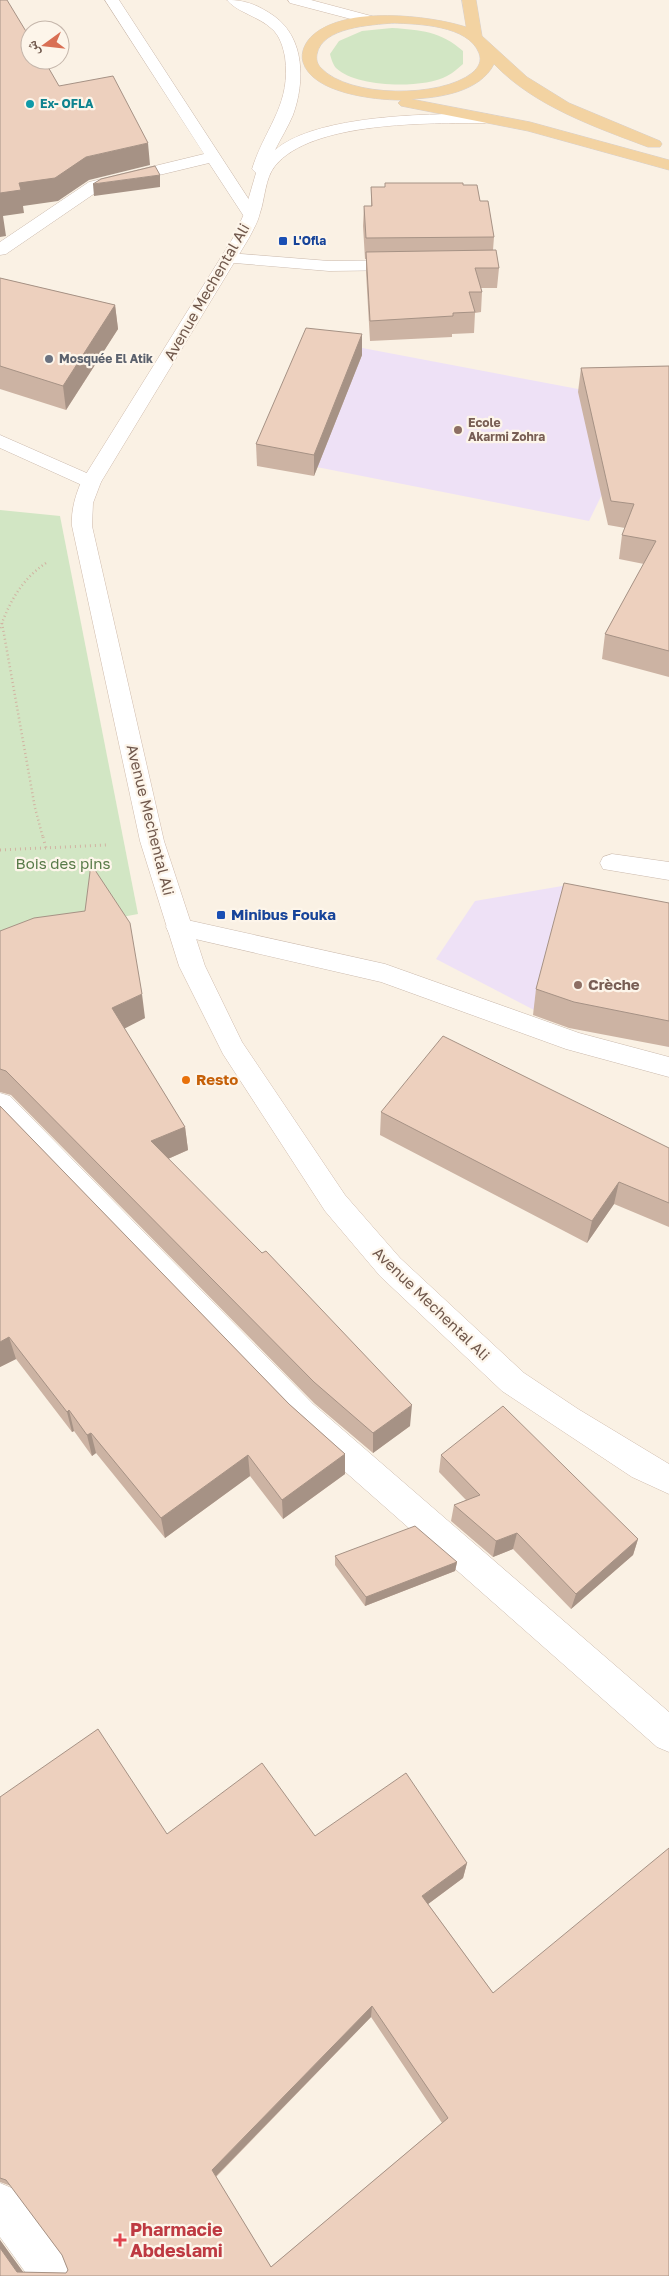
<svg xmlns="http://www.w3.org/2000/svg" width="669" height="2276" viewBox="0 0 669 2276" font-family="'Golos Text','Noto Naskh Arabic',sans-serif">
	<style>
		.education { fill: #eee1f6 }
		.green { fill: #d2e6c4 }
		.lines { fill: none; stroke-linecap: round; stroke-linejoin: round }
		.street-casing { stroke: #cab9ac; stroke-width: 1 }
		.secondary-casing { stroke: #cfbbac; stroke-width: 1 }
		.primary-casing { stroke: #d7d0cd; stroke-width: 1 }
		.path-far1 { stroke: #d1b3a2; stroke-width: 2.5; stroke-dasharray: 1 3; stroke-linecap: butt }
		.path { stroke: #d1b3a2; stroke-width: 3; stroke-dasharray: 1 4; stroke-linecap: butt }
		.street { fill: #fff; fill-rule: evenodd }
		.secondary { fill: #fff; fill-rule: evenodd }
		.primary { fill: #f3d3a2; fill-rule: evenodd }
		.wall { fill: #ccb3a3; fill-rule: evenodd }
		.shaded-wall { fill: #a69285 }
		.building { fill: #edd0be; stroke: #a69285; fill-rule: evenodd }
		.culture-dot { fill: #0f9aa8; stroke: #fdf5ea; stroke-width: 2 }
		.transit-dot { fill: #1a4fb4; stroke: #fdf5ea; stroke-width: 2 }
		.worship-dot { fill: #6b7280; stroke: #fdf5ea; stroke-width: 2 }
		.education-dot { fill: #8d6e63; stroke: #fdf5ea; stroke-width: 2 }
		.food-dot { fill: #e8710a; stroke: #fdf5ea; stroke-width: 2 }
		.health-dot { fill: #e0444e; stroke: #fdf5ea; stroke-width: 2 }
		.labels { text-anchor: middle; stroke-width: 4.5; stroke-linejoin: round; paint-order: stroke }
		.far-culture-label { font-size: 12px; font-weight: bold; fill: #0d838f; stroke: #fdf5ea; text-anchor: start }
		.far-transit-label { font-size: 12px; font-weight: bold; fill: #164399; stroke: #fdf5ea; text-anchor: start }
		.far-worship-label { font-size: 12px; font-weight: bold; fill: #5b616d; stroke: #fdf5ea; text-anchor: start }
		.far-education-label { font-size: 12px; font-weight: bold; fill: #785e54; stroke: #fdf5ea; text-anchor: start }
		.street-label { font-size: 15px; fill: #70584c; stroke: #fdf5ea }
		.park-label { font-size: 15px; fill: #587a48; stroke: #fdf5ea }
		.transit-label { font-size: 15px; font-weight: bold; fill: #164399; stroke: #fdf5ea; text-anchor: start }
		.education-label { font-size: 15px; font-weight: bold; fill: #785e54; stroke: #fdf5ea; text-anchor: start }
		.food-label { font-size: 15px; font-weight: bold; fill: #c56008; stroke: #fdf5ea; text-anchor: start }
		.near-health-label { font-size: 18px; font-weight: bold; fill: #be3a42; stroke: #fdf5ea; text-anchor: start }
	</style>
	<rect width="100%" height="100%" fill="#faf1e4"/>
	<!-- education -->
	<g class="education">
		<path d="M336,343L647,402L589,521L266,457Z"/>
		<path d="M568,885L669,908V1047L536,1011L436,959L475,901Z"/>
	</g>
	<!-- green -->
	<g class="green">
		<path d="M392,28C421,30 440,31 463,51V64C458,68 453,73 447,76C423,89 357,88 336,68C333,65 331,58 330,54L339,41L362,31Z"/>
		<path d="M0,510L60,516L138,914L0,940Z"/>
	</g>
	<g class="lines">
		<!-- street casing -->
		<g class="street-casing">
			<g id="street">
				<path d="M105,0H119L259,215L257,218H245L209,163L101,189L6,254L0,255V242L89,182L204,154Z"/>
				<path d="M229,253L329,261L405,260L411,261L414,265L411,269L405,270L329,271L223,262L220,258L223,254Z"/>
				<path d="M0,435L98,478L101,482L98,486L91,488L84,486L0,448Z"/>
				<path d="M612,854L669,862V880L603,869L600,863L603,857Z"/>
				<path d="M178,918L385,964L579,1033L669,1057V1077L566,1049L381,982L169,933L166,927L169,921Z"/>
				<path d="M0,1093L10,1096L313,1404L669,1712V1752L657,1747L291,1424L0,1121Z"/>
				<path d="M0,2183L14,2189L68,2261L74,2276H28L0,2237Z"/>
			</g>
		</g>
		<!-- secondary casing -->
		<g class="secondary-casing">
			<g id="secondary">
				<path d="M227,0C246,0 258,5 274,16C305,38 305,82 293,115C288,127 281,138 275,150C311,119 402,115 449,114C462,114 477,111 490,115L493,118L490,121L485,123C431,123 311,121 275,166C265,178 265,199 260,213C258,222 253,230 249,238L101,482L93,503L92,526L164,841L205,966L242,1042L345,1195L400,1258L524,1373L578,1409L669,1464V1494L632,1477L502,1391L380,1276L325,1211L223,1054L179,966L140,841L72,526C71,510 75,497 81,482L233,238L244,214L256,173L252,169L254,163C268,124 291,103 285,57C283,47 280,36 272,29C260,17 236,12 227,0Z"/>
				<path d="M288,0H311L375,17L377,20L370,24L290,3Z"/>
			</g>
		</g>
		<!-- primary casing -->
		<g class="primary-casing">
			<path id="primary" d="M462,0H476L482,36L527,77L569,103L660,141L662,144L660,147H648C595,127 534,106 494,64C480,92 439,98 411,99L530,122L669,160V170L528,131L401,106L398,103L401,100C374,100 312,93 303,62C300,52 306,41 313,35C346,6 428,15 466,27ZM393,23C418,24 468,25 479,53C482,61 479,67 472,73C441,98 349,98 321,68C317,64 316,59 317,54C322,27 371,25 393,23Z"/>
		</g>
		<!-- path-far1 -->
		<g class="path-far1">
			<path d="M2,623L35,808L43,838"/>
			<path d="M0,628C10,601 22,579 46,563"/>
		</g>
		<!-- path -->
		<g class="path">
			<path d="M43,837L46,848"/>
			<path d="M0,850L107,845"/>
		</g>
		<!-- street -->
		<use href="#street" class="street"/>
		<!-- secondary -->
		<use href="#secondary" class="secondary"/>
		<!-- primary -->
		<use href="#primary" class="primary"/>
	</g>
	<!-- wall -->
	<g class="wall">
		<path d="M385,183L463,185L480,201L494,237L493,250L499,268L497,288H481L482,292L481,312L475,313L474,333L452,334V337L370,341L366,272V259H365L363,226L364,206H371V187H385Z"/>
		<path d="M0,278L115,305L118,329L66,410L0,389Z"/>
		<path d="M362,334V355L314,476L257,466L256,444Z"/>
		<path d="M669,366V677L602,659L605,634L644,564L619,559L622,535L625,528L608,525L578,392L581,368Z"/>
		<path d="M669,903V1047L569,1028L533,1015L536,989Z"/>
		<path d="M0,931L145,1018L124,1028L185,1127L188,1150L168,1159L410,1426L373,1453L314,1403L11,1095L0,1092Z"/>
		<path d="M0,1106L289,1404L345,1454V1474L283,1519L250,1476L165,1538L96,1453L92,1456L74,1431L72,1432L16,1359L0,1367Z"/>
		<path d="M381,1112L669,1148V1227L614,1204L587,1243L380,1135Z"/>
		<path d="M441,1455L638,1539L633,1555L571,1609L513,1549L493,1557L451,1521L454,1505L466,1500L439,1472Z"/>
		<path d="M335,1556L457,1562L455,1571L365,1606L335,1565Z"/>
		<path d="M0,1797L167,1834L315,1836L467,1863L463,1878L428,1904L493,1993L669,2276H0V2240L23,2272L66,2273L68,2270L62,2255L11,2186L0,2182ZM371,2017L442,2123L271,2267L216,2177Z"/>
	</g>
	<!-- shaded-wall -->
	<g class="shaded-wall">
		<path d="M148,143L150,165L89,180L58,201L23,206L24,213L3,216L6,236L0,237V193L19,183L86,157Z"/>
		<path d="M160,175V187L94,196L93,184Z"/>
		<path d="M115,305L118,329L66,410L63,386Z"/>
		<path d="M362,334V355L314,476V455Z"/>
		<path d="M142,994L145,1018L116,1033L112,1008Z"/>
		<path d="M185,1127L188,1150L154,1165L151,1141Z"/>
		<path d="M619,1182L614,1204L587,1243L592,1221Z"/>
		<path d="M9,1337L16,1359L0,1367V1342Z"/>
		<path d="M412,1405L410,1426L373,1453V1433Z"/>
		<path d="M69,1410L74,1431L72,1432L67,1412Z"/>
		<path d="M91,1433L96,1453L92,1456L87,1435Z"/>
		<path d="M345,1454V1474L283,1519L282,1500Z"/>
		<path d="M248,1455L250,1476L165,1538L161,1518Z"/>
		<path d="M517,1533L513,1549L493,1557L496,1541Z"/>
		<path d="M638,1539L633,1555L571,1609L576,1594Z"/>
		<path d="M457,1562L455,1571L365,1606L366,1597Z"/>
		<path d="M467,1863L463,1878L420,1910L422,1896Z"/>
		<path d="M372,2006L371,2017L215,2177L212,2170Z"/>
		<path d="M0,2240L26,2276L17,2272L0,2248Z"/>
	</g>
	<!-- building -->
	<g class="building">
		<path d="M0,0H7L30,38V60H44L59,86L113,76L148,143L86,157L55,178L19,183L21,190L0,193Z"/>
		<path d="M155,166L160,175L93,184L101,179Z"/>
		<path d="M385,183H463V185H477L480,201H488L494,237L366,238L364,206H372L371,187H385Z"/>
		<path d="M496,250L499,268H475L482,292H469L475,312L453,313V316L370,321L366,252Z"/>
		<path d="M0,278L115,305L63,386L0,366Z"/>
		<path d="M306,328L362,334L314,455L256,444Z"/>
		<path d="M669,366V651L605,634L656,541L622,535L634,504L611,501L581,368Z"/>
		<path d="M91,864L130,923L142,994L112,1008L185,1127L151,1141L262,1253L266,1251L412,1405L373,1433L314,1382L6,1071L0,1069V931L34,918L85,911Z"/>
		<path d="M564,883L669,903V1021L574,1002L536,989Z"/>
		<path d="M443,1036L669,1148V1203L619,1182L592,1221L381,1112Z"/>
		<path d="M0,1106L289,1404L345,1454L282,1500L248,1455L161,1518L91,1433L87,1435L69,1410L67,1412L9,1337L0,1342Z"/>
		<path d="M503,1406L638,1539L576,1594L517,1533L496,1541L454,1505L480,1495L441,1455Z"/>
		<path d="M415,1526L457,1562L366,1597L335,1556Z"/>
		<path d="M98,1729L167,1834L262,1763L315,1836L406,1773L467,1863L422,1896L493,1993L669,1848V2276H0V2248L17,2272L66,2273L68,2270L62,2255L6,2180L0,2178V1797ZM372,2006L448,2118L271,2267L212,2170Z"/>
	</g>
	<!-- markers -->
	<circle class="culture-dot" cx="30" cy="104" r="5"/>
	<g class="transit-dot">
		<rect x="278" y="236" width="10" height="10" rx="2.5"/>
		<rect x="216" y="910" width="10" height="10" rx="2.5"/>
	</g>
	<circle class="worship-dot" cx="49" cy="359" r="5"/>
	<g class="education-dot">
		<circle cx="458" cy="430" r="5"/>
		<circle cx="578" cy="985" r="5"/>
	</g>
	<circle class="food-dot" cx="186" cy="1080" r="5"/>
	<path class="health-dot" d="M117.5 2232.5h5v5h5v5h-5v5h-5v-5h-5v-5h5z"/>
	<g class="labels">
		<!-- far-culture labels -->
		<g class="far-culture-label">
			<text x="40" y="108">Ex- OFLA</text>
		</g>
		<!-- far-transit labels -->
		<g class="far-transit-label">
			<text x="293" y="245">L'Ofla</text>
		</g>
		<!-- far-worship labels -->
		<g class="far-worship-label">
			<text x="59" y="363">Mosquée El Atik</text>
		</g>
		<!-- far-education labels -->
		<g class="far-education-label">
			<text x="468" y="427">Ecole<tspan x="468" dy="14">Akarmi Zohra</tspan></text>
		</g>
		<!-- street labels -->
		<g class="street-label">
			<text transform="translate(207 292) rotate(-60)" y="5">Avenue Mechental Ali</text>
			<text transform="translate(150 820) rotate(76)" y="5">Avenue Mechental Ali</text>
			<text transform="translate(431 1304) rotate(44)" y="5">Avenue Mechental Ali</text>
		</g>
		<!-- park labels -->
		<g class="park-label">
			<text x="63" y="869">Bois des pins</text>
		</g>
		<!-- transit labels -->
		<g class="transit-label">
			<text x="231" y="920">Minibus Fouka</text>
		</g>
		<!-- education labels -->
		<g class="education-label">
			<text x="588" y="990">Crèche</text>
		</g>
		<!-- food labels -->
		<g class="food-label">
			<text x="196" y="1085">Resto</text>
		</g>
		<!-- near-health labels -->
		<g class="near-health-label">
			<text x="130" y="2236">Pharmacie<tspan x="130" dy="21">Abdeslami</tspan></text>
		</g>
	</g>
	<!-- north arrow -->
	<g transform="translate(45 45) rotate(255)"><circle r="24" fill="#fdf5ea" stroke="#c5b6ab"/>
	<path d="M0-4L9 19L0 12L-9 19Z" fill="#d96f54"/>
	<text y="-8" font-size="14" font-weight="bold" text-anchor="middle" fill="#70584c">ش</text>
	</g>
</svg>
